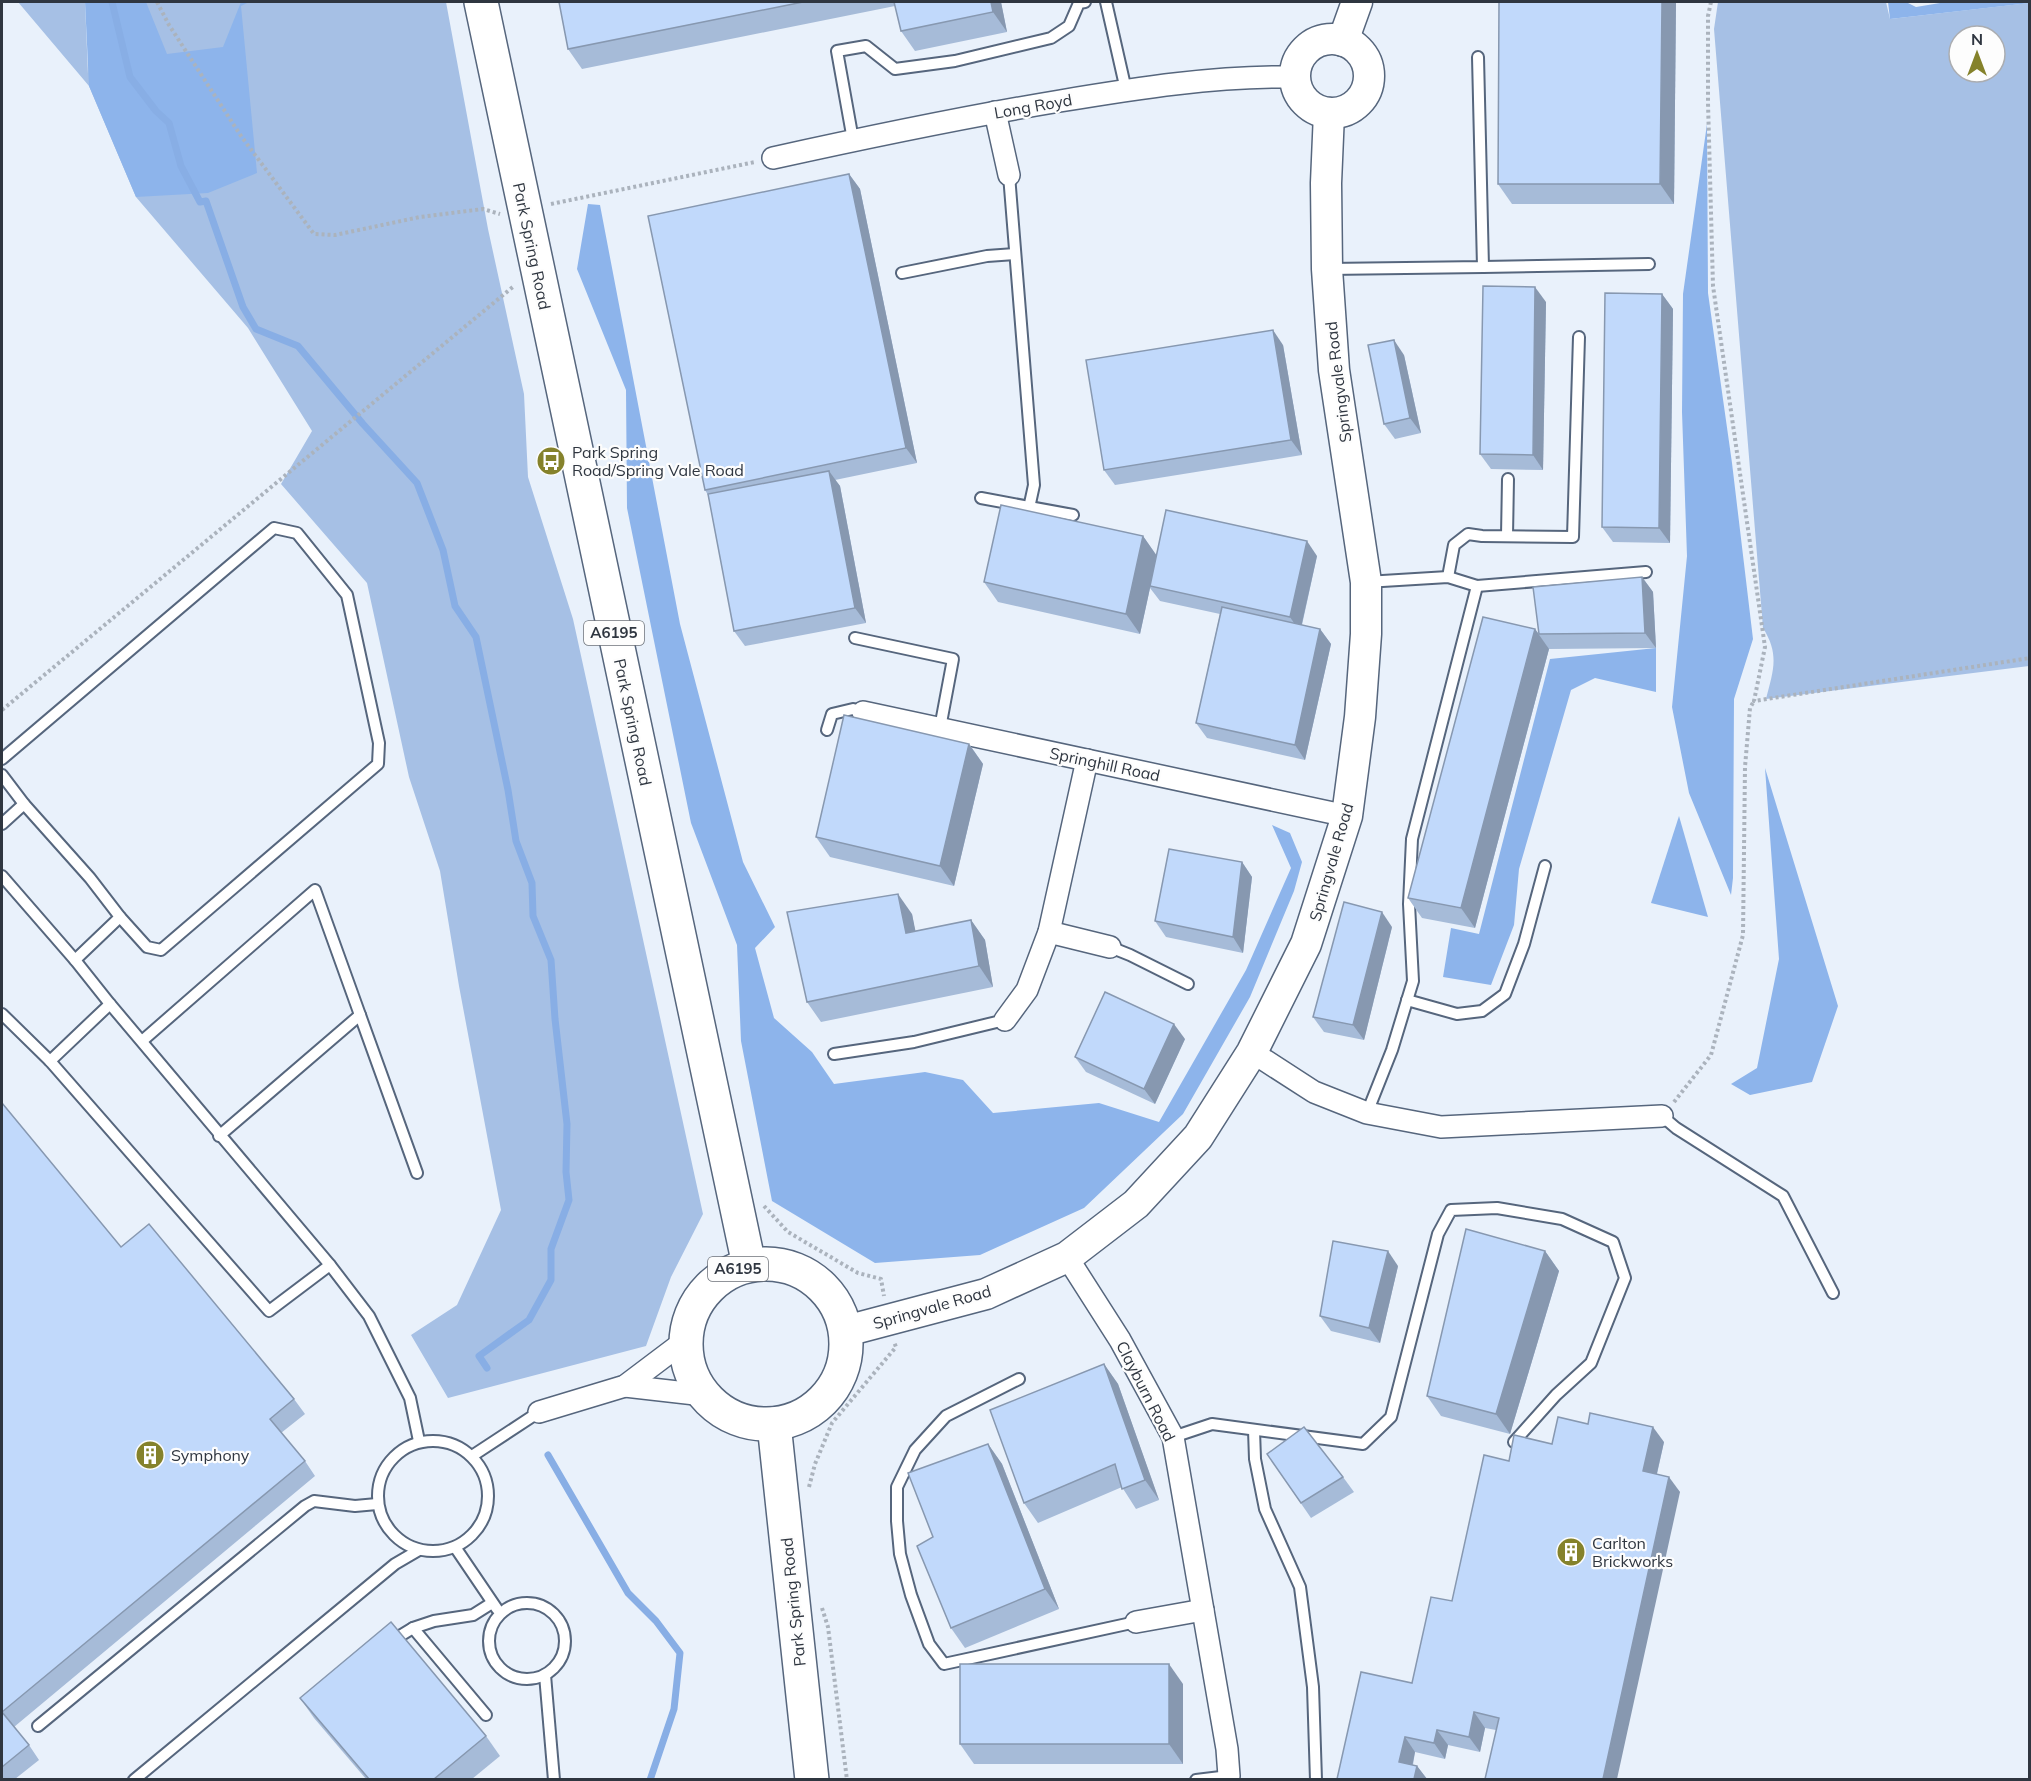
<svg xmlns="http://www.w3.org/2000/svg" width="2031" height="1781" viewBox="0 0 2031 1781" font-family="Mulish,sans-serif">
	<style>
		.green { fill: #a6c0e5; fill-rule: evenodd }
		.forest { fill: #8db4eb }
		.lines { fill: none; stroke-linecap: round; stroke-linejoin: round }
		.stream { stroke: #88aee5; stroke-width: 7 }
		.lane-casing { stroke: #56667d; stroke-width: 14 }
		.street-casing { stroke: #56667d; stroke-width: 24 }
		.secondary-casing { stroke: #56667d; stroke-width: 33 }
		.primary-casing { stroke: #56667d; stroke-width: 36 }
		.path { stroke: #abb3bd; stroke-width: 4; stroke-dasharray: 3 3; stroke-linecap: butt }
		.lane { stroke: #fff; stroke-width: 10 }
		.street { stroke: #fff; stroke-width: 21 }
		.secondary { stroke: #fff; stroke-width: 30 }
		.primary { stroke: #fff; stroke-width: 33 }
		.wall { fill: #a6bbd8 }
		.shaded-wall { fill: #8798b0 }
		.building { fill: #c1d9fb; stroke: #8798b0; stroke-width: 1.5 }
		.labels { text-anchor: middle; stroke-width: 4.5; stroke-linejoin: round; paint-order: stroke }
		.shield { fill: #fdfdfd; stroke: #6d7279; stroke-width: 1.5 }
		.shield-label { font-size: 15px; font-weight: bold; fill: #2f3640 }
		.street-label { font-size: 16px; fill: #2f3640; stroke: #fdfdfd }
		.poi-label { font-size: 16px; fill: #2f3640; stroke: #fdfdfd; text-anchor: start }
	</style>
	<rect width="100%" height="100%" fill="#e9f1fb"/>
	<!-- green -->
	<g class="green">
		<path d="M18,2H85L88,74L91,2H446L488,229L524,394L528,477L573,619L703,1214L671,1277L646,1346L448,1398L411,1335L457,1305L501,1210L459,986L440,871L409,777L367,583L281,484L312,431L248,328L136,197L89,86Z"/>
		<path d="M1718,2H1886L1890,19L2029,3V666L1766,699C1773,671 1780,655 1763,628L1714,29ZM1959,36H1995V72H1959Z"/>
	</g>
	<!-- forest -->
	<g class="forest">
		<path d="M85,2H146L167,54L223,47L241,2H249L241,6L257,173L208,193L136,197L89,86Z"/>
		<path d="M1888,2H1906L1916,7L1946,2H2029L2030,3L1890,19Z"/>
		<path d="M1707,124L1708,293L1732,463L1753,639L1734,699L1733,878L1731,895L1689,793L1672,707L1687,556L1682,412L1683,294Z"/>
		<path d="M588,204L600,205L680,624L743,862L775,927L755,948L774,1018L812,1052L834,1084L925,1072L963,1080L993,1113L1099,1103L1159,1122L1246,970L1291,868L1272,825L1290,833L1302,862L1294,891L1250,997L1183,1114L1084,1208L980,1255L875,1263L772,1201L741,1041L737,945L691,823L627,508L626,390L577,269Z"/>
		<path d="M1656,648V692L1595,678L1571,690L1519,869L1514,925L1491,985L1443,977L1451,928L1479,934L1550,659Z"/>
		<path d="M1765,768L1838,1006L1812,1082L1750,1095L1731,1084L1757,1068L1779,959Z"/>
		<path d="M1679,816L1708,917L1651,903Z"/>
	</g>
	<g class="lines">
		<!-- stream -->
		<g class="stream">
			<path d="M112,2L130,77L156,111L169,123L181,166L200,202L206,201L243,307L256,329L298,346L363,424L417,483L443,550L455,606L476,637L508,790L516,841L532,883L533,916L551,960L555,1019L567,1124L566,1172L569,1200L551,1249V1280L529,1320L479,1356L487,1368"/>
			<path d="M548,1455L628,1593L656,1621L680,1653L674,1709L650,1780"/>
		</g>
		<!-- lane casing -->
		<g class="lane-casing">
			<g id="lane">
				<path d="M1106,2L1126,90"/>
				<path d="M853,140L837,51L866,46L895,69L955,61L1051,38L1069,26L1079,3L1085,2"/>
				<path d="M1009,175L1034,485L1029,508"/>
				<path d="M1483,267L1649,264"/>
				<path d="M1328,269L1483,267L1478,57"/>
				<path d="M902,273L987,256L1015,254"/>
				<path d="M981,498L1073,515"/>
				<path d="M1507,536L1508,479"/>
				<path d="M1448,577L1454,545L1468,534L1482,536L1573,537L1579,337"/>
				<path d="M1366,582L1448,577L1477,586L1646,572"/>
				<path d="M855,638L953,659L940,728"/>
				<path d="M827,730L832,714L853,709L863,712"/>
				<path d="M2,759L274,528L297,533L347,595L379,743L378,764L161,950L147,947L120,917"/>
				<path d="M2,775L24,804"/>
				<path d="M2,824L24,804L90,878L120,917L75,960"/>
				<path d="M2,876L75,960L110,1004L330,1265L369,1316L410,1398L419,1441"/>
				<path d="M1110,947L1130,955L1188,984"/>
				<path d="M1407,1000L1457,1014L1482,1011L1505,994L1524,944L1545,866"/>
				<path d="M2,1014L50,1061L269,1311L330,1265"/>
				<path d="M360,1015L417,1173"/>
				<path d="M142,1041L315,890L360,1015L219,1136"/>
				<path d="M834,1054L914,1042L1005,1020"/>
				<path d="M50,1061L110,1004"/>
				<path d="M1367,1113L1392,1050L1413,981L1409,904L1412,839L1477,586"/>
				<path d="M1662,1116L1676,1128L1783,1196L1833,1293"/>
				<path d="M1019,1379L946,1416L915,1450L897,1487V1521L900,1554L911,1595L929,1644L944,1664L1136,1622"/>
				<path d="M1254,1430L1255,1459L1265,1509L1300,1587L1313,1687L1316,1780"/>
				<path d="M1173,1437L1212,1424L1363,1444L1391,1417L1438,1234L1451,1210L1497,1208L1562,1219L1613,1242L1625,1278L1591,1363L1556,1395L1514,1442"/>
				<circle cx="433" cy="1496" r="55"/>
				<path d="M472,1456L539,1412"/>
				<path d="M455,1547L497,1609"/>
				<circle cx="527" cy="1641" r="38"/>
				<path d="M413,1628L486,1715"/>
				<path d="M390,1642L413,1628L434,1621L473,1615L492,1603"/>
				<path d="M545,1675L554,1780"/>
				<path d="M38,1726L305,1506L314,1501L355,1506L377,1504"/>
				<path d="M134,1780L395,1564L419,1550"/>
				<path d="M1196,1780L1229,1776"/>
			</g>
		</g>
		<!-- street casing -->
		<g class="street-casing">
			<g id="street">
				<path d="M995,112L1009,175"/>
				<path d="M773,158C868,137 964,117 1060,101C1138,88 1215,76 1295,77"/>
				<path d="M863,712L1347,816"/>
				<path d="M1049,932L1110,947"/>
				<path d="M1005,1020L1027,990L1049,932L1087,760"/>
				<path d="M1252,1052L1314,1092L1367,1113L1441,1127L1662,1116"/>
				<path d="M1067,1257L1120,1340L1173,1437L1227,1749L1229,1776"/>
				<path d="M625,1386L704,1395"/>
				<path d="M539,1412L625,1386L686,1340"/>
				<path d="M1136,1622L1203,1610"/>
			</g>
		</g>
		<!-- secondary casing -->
		<g class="secondary-casing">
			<g id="secondary">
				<circle cx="1332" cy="76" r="37"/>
				<path d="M1343,41L1357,2"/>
				<path d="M846,1331L986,1294L1067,1257L1136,1204L1198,1137L1252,1052L1306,944L1347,816L1360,717L1366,634V582L1334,370L1327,269L1326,183L1329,113"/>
			</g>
		</g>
		<!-- primary casing -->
		<g class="primary-casing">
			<g id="primary">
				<path d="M481,2L749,1265"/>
				<circle cx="766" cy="1344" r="80"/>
				<path d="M774,1424L812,1780"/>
			</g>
		</g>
		<!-- path -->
		<g class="path">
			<path d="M157,2L169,25L241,136L314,234L335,235L420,217L483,209L500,214"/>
			<path d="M1711,2L1708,16V103L1713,286L1765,647L1754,701L2030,658"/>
			<path d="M551,204L755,162"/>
			<path d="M2,710L514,286"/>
			<path d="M1674,1102L1711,1055L1743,935L1745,767L1750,708L1754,701"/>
			<path d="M764,1206L788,1232L858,1273L881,1279L884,1296"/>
			<path d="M809,1487L815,1464L832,1423L896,1347L894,1342"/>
			<path d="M822,1608L828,1627L847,1780"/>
		</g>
		<!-- lane -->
		<use href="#lane" class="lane"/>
		<!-- street -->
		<use href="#street" class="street"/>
		<!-- secondary -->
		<use href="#secondary" class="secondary"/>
		<!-- primary -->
		<use href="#primary" class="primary"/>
	</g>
	<!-- wall -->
	<g class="wall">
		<path d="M559,2H1001L1007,32L915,51L901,31L895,6L582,69L568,49Z"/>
		<path d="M1676,2L1674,204H1512L1498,184Z"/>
		<path d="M849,174L860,189L917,463L835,480L840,486L866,623L745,646L734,631L708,495L705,490Z"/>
		<path d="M1662,294L1673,309L1670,543L1613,542L1602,527Z"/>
		<path d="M1546,302L1543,470L1491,469L1480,454Z"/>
		<path d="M1283,345L1302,455L1115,485L1104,470Z"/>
		<path d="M1404,355L1421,433L1395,439L1384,424Z"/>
		<path d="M1143,536L1156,555L1317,556L1302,625L1320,629L1331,644L1305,760L1207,738L1196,723L1220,614L1160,601L1150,588L1140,634L998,602L984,582Z"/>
		<path d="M1642,577L1653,592L1656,648L1549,649L1475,928L1422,918L1408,898L1535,629L1539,634Z"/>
		<path d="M969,744L983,764L954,886L830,857L816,837Z"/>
		<path d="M1242,862L1252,877L1243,953L1166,937L1155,921Z"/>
		<path d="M912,914L915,931L971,920L985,940L993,987L821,1022L807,1002Z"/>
		<path d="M1392,927L1364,1040L1324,1032L1313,1017Z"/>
		<path d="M1185,1039L1155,1104L1086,1072L1075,1057Z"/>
		<path d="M2,1103L121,1247L294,1399L305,1414L281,1433L305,1461L315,1476L14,1727L29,1745L39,1760L15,1779H2Z"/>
		<path d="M1545,1251L1559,1271L1510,1434L1441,1416L1427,1396Z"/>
		<path d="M1398,1266L1380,1343L1331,1331L1320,1316Z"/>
		<path d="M1104,1364L1118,1384L1159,1500L1136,1509L1122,1487L1038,1523L1024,1503Z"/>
		<path d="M1664,1442L1657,1474L1680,1492L1496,1730L1485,1728L1480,1752L1448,1745L1445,1759L1415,1752L1413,1765L1417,1766L1427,1779H1337L1412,1683L1452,1601L1509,1461L1552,1444Z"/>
		<path d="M988,1444L1002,1464L1059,1609L965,1648L951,1628L933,1537Z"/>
		<path d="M1267,1454L1343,1477L1354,1492L1311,1518Z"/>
		<path d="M1183,1684V1764H974L960,1744Z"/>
		<path d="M300,1698L486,1736L500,1756L472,1779H366L314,1718Z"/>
	</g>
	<!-- shaded-wall -->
	<g class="shaded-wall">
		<path d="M991,2H1001L1007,32L993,12Z"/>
		<path d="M1662,2H1676L1674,204L1660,184Z"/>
		<path d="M849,174L860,189L917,463L906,448Z"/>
		<path d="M1535,287L1546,302L1543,470L1533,455Z"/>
		<path d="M1662,294L1673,309L1670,543L1659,528Z"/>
		<path d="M1273,330L1283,345L1302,455L1291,440Z"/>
		<path d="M1394,340L1404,355L1421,433L1410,418Z"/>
		<path d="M829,471L840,486L866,623L855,608Z"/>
		<path d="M1143,536L1157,556L1140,634L1126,614Z"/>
		<path d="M1307,541L1317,556L1300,632L1290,617Z"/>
		<path d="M1642,577L1653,592L1656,648L1645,633Z"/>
		<path d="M1320,629L1331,644L1305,760L1295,745Z"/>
		<path d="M1535,629L1549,649L1475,928L1461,908Z"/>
		<path d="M969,744L983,764L954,886L940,866Z"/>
		<path d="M1242,862L1252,877L1243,953L1233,937Z"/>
		<path d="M898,894L912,914L920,953L906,933Z"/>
		<path d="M1382,912L1392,927L1364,1040L1353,1025Z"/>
		<path d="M971,920L985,940L993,987L979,966Z"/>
		<path d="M1174,1024L1185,1039L1155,1104L1144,1089Z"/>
		<path d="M1388,1251L1398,1266L1380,1343L1369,1328Z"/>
		<path d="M1545,1251L1559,1271L1510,1434L1496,1414Z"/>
		<path d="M1104,1364L1118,1384L1159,1500L1145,1480Z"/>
		<path d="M1653,1427L1664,1442L1654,1486L1643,1471Z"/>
		<path d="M988,1444L1002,1464L1059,1609L1045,1589Z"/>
		<path d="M1669,1477L1680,1492L1617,1779H1603Z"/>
		<path d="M1169,1664L1183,1684V1764L1169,1744Z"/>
		<path d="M1474,1712L1485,1728L1480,1752L1469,1737Z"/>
		<path d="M1437,1730L1448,1745L1445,1759L1434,1743Z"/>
		<path d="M1405,1737L1415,1752L1410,1777L1399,1762Z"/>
		<path d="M1417,1766L1427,1779H1414Z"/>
	</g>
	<!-- building -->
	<g class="building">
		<path d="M559,2H803L568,49Z"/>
		<path d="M894,2H991L993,12L901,31Z"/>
		<path d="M1499,2H1662L1660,184H1498Z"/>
		<path d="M849,174L906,448L705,490L648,216Z"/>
		<path d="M1483,286L1535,287L1533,455L1480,454Z"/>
		<path d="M1605,293L1662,294L1659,528L1602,527Z"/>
		<path d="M1273,330L1291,440L1104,470L1086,360Z"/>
		<path d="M1394,340L1410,418L1384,424L1368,345Z"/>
		<path d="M829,471L855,608L734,631L708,494Z"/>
		<path d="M1001,505L1143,536L1126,614L984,582Z"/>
		<path d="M1166,510L1307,541L1290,617L1150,586Z"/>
		<path d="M1642,577L1645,633L1539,634L1533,587Z"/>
		<path d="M1222,607L1320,629L1295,745L1196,723Z"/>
		<path d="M1483,617L1535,629L1461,908L1408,898Z"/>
		<path d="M844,715L969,744L940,866L816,837Z"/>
		<path d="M1169,849L1242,862L1233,937L1155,921Z"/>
		<path d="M898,894L906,933L971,920L979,966L807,1002L787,912Z"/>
		<path d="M1344,902L1382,912L1353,1025L1313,1017Z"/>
		<path d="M1105,992L1174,1024L1144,1089L1075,1057Z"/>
		<path d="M2,1103L121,1247L149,1224L294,1399L270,1419L305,1461L2,1712L29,1745L2,1767Z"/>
		<path d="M1466,1229L1545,1251L1496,1414L1427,1396Z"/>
		<path d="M1333,1241L1388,1251L1369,1328L1320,1316Z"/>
		<path d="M1104,1364L1145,1480L1122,1489L1115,1464L1024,1503L990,1410Z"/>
		<path d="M1590,1413L1653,1427L1643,1471L1669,1477L1603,1779H1485L1499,1718L1474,1712L1469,1737L1437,1730L1434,1743L1405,1737L1399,1762L1417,1766L1414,1779H1337L1361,1672L1412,1683L1431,1597L1452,1601L1484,1455L1509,1461L1514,1435L1552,1444L1558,1417L1588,1424Z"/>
		<path d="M1304,1427L1343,1477L1301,1503L1267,1454Z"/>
		<path d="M988,1444L1045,1589L951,1628L917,1546L933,1537L908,1473Z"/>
		<path d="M391,1622L486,1736L434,1779H369L300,1698Z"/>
		<rect x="960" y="1664" width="209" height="80"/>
	</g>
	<!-- icons -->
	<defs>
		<g id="bus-disc" transform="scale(1.5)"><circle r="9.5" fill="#85822b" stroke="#fdfdfd"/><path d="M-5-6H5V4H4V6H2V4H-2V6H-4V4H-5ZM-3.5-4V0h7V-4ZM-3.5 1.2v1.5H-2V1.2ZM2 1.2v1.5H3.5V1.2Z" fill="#fff"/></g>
		<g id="building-disc" transform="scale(1.5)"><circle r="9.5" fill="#85822b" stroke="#fdfdfd"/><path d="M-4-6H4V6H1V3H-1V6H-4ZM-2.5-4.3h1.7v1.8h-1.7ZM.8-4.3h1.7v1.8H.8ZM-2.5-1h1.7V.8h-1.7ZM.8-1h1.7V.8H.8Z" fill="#fff"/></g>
	</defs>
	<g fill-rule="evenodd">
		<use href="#bus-disc" x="551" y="461"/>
		<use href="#building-disc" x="150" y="1455"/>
		<use href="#building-disc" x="1571" y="1552"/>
	</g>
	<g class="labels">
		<!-- shield labels -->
		<g class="shield">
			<rect x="584" y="621" width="60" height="24" rx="4.5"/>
			<rect x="708" y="1257" width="60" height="24" rx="4.5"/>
		</g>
		<g class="shield-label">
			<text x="614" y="638">A6195</text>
			<text x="738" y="1274">A6195</text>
		</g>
		<!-- street labels -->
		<g class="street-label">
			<text transform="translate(1033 106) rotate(-10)" y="6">Long Royd</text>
			<text transform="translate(532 246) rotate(78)" y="6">Park Spring Road</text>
			<text transform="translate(1338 382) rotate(-97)" y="6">Springvale Road</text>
			<text transform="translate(633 722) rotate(78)" y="6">Park Spring Road</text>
			<text transform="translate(1105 764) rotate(12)" y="6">Springhill Road</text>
			<text transform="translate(1331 862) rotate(-74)" y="6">Springvale Road</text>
			<text transform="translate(932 1307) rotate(-16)" y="6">Springvale Road</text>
			<text transform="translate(1146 1391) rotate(63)" y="6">Clayburn Road</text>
			<text transform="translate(793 1602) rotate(-96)" y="6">Park Spring Road</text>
		</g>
		<!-- poi labels -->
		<g class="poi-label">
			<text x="572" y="458">Park Spring<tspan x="572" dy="18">Road/Spring Vale Road</tspan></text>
			<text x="171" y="1461">Symphony</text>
			<text x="1592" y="1549">Carlton<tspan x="1592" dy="18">Brickworks</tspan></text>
		</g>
	</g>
	<!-- border -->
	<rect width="2031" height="1781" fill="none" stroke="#2f3640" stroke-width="6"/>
	<!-- north arrow -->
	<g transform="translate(1977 54)"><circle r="28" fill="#fdfdfd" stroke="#abadb1" stroke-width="1.5"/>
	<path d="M0-4.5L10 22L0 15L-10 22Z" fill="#85822b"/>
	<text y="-9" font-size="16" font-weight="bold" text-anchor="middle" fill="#2f3640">N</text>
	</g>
</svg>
